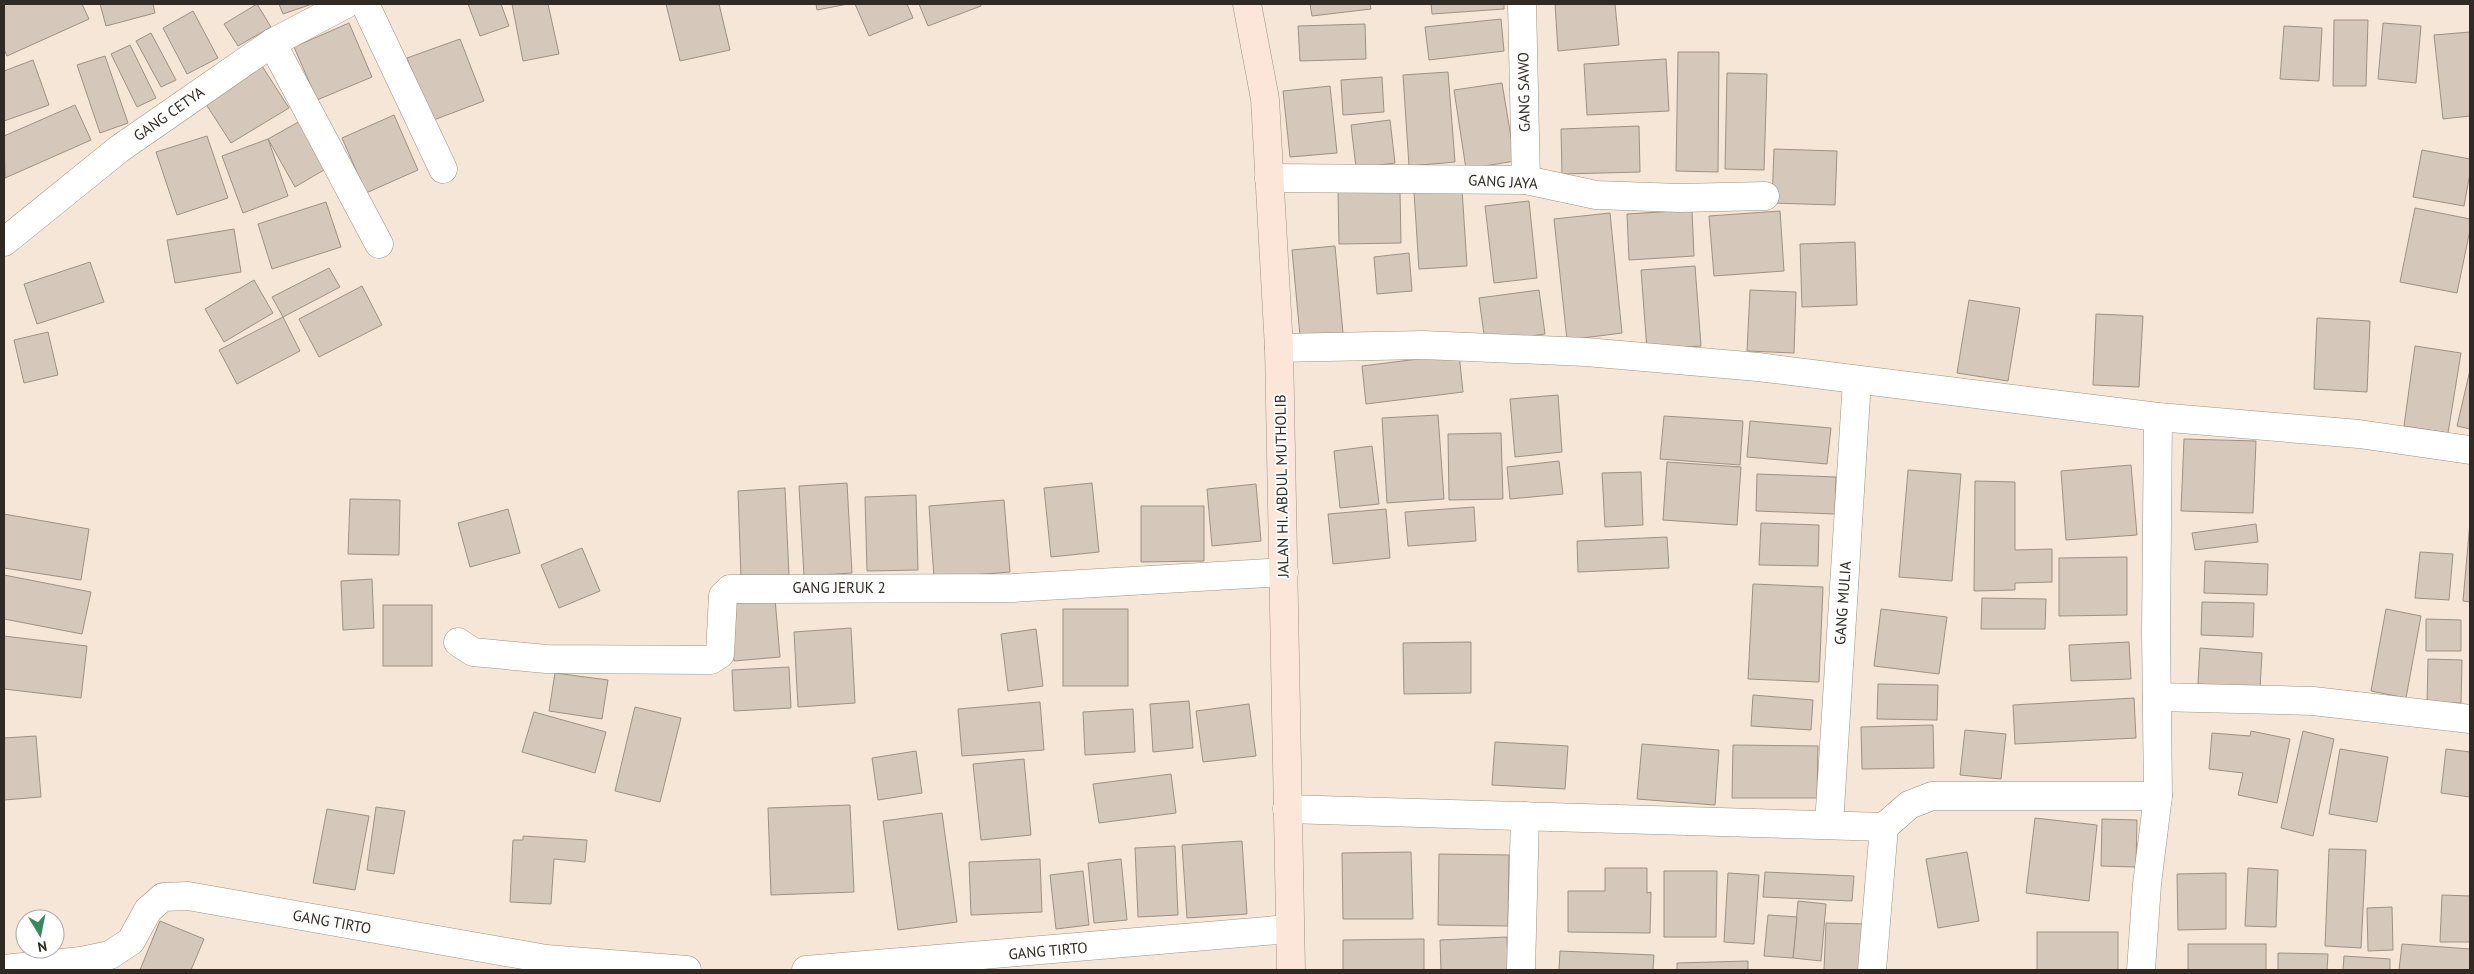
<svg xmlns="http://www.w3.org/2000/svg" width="2474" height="974" viewBox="0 0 2474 974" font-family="'PT Sans',sans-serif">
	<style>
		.building { fill: #d5c7b9; stroke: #9e9184 }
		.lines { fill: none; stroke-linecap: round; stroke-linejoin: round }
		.street-casing { stroke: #9f9284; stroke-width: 29 }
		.secondary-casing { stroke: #9f9284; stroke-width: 29 }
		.street { stroke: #fff; stroke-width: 28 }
		.secondary { stroke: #fce6d9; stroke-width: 28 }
		.labels { text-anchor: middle; stroke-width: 4; stroke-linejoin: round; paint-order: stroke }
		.street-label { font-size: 15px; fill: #2f2a24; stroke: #fff }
	</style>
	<rect width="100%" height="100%" fill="#f5e6d7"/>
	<!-- building -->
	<g class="building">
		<path d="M4,4H82L89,19L7,56L4,49Z"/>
		<path d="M100,4H153L155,13L106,26Z"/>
		<path d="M257,4L271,27L238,46L224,24Z"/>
		<path d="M279,4H312L283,14Z"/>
		<path d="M468,4H501L509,26L480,36Z"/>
		<path d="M512,4H548L559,54L523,61Z"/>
		<path d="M666,4H719L730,50L680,61Z"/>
		<path d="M816,4H848L817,10Z"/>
		<path d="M855,4H907L913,18L869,36Z"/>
		<path d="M919,4H980L981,6L928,26Z"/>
		<path d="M1310,4H1370L1371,9L1312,16Z"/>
		<path d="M1431,4H1504V9L1432,14Z"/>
		<path d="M1555,4H1615L1619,45L1558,51Z"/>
		<path d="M193,11L218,58L187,74L163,28Z"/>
		<path d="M1501,19L1504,51L1429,60L1425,27Z"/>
		<path d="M2334,20H2368L2366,86H2333Z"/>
		<path d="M349,23L372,77L317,100L294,47Z"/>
		<path d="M2383,23L2421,26L2416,83L2378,79Z"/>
		<path d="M1365,24L1366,59L1300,61L1298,26Z"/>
		<path d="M2284,26L2322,28L2319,81L2280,79Z"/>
		<path d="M2470,32V116L2443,119L2434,35Z"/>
		<path d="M151,33L176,80L161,87L136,41Z"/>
		<path d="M460,39L484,101L431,121L407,58Z"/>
		<path d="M130,45L156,98L137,107L111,54Z"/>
		<path d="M1678,52H1719L1718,172L1676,171Z"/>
		<path d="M105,56L128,123L100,133L77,65Z"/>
		<path d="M1666,59L1669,111L1587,115L1584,64Z"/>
		<path d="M33,60L49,105L4,121V71Z"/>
		<path d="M262,66L289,108L231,143L204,101Z"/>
		<path d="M1448,72L1455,162L1409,166L1403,75Z"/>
		<path d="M1727,73L1767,74L1764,170L1725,169Z"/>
		<path d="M1382,77L1384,112L1343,115L1341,80Z"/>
		<path d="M1502,83L1515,161L1466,169L1454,90Z"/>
		<path d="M1330,86L1337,153L1290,157L1283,91Z"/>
		<path d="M75,105L91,140L5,178L4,136Z"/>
		<path d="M394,115L418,170L366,193L342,138Z"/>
		<path d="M302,120L329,167L295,187L268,139Z"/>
		<path d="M1390,120L1395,163L1356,168L1351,125Z"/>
		<path d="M1639,126L1640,172L1562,174L1561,129Z"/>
		<path d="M207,136L228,198L177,215L156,152Z"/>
		<path d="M268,139L288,196L243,213L222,156Z"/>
		<path d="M1774,149L1837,151L1835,205L1772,203Z"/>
		<path d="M2422,150L2470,159V173L2464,206L2413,197Z"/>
		<path d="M1462,189L1467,266L1419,269L1414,192Z"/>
		<path d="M1400,191L1401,243L1339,244L1338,192Z"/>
		<path d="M1529,201L1537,278L1494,283L1485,206Z"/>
		<path d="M326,202L341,247L272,269L258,224Z"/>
		<path d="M2415,208L2470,219V230L2457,293L2400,282Z"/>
		<path d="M1692,210L1694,256L1629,260L1627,214Z"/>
		<path d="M1780,211L1784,271L1714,276L1709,216Z"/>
		<path d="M1610,213L1622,333L1567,340L1554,219Z"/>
		<path d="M234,229L241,272L175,283L167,240Z"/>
		<path d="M1855,242L1857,305L1802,307L1800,244Z"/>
		<path d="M1335,246L1343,333L1300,336L1292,250Z"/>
		<path d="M1409,253L1412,291L1377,294L1374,257Z"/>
		<path d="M90,262L104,302L37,324L24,284Z"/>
		<path d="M1695,266L1701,346L1647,350L1641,270Z"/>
		<path d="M329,268L340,287L283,317L272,297Z"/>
		<path d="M254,280L273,313L224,342L205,309Z"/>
		<path d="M362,286L382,325L319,357L299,319Z"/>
		<path d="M1539,290L1545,334L1485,342L1479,298Z"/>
		<path d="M1750,290L1796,292L1794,353L1747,351Z"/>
		<path d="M1969,300L2020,308L2008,381L1957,373Z"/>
		<path d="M2096,314L2143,316L2139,387L2093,385Z"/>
		<path d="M283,317L300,351L237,384L219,350Z"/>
		<path d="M2317,318L2370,321L2367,392L2314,389Z"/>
		<path d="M48,332L58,375L24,383L14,340Z"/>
		<path d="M2415,346L2461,353L2448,433L2404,426Z"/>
		<path d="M1459,354L1463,392L1366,404L1362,366Z"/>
		<path d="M2470,370V429L2457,426Z"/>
		<path d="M1558,395L1562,452L1515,457L1510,399Z"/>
		<path d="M1438,415L1444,499L1387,503L1382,418Z"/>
		<path d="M1664,416L1743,421L1740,465L1660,459Z"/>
		<path d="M1750,421L1831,428L1827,464L1747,457Z"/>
		<path d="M1501,433L1503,499L1449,500L1448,434Z"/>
		<path d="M2184,439L2256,441L2253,513L2181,511Z"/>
		<path d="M1372,446L1379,504L1340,508L1334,451Z"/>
		<path d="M1559,461L1563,494L1510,499L1507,467Z"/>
		<path d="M1667,462L1741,467L1737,525L1663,520Z"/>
		<path d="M2131,465L2137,535L2066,540L2061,471Z"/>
		<path d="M1908,470L1961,474L1952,581L1899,577Z"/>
		<path d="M1641,472L1643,525L1605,527L1602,473Z"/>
		<path d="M1757,474L1836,477L1835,514L1756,511Z"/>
		<path d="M1975,481L2015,482V550L2052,549V582L2015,583V590L1974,591Z"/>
		<path d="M847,483L852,573L804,576L799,486Z"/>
		<path d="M1092,483L1099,552L1051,557L1044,488Z"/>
		<path d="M1256,484L1261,541L1212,546L1207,489Z"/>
		<path d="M785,488L789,575L741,577L738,491Z"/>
		<path d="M916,495L918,570L867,571L865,497Z"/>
		<path d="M350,499L400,500L399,555L348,554Z"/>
		<path d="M1004,500L1010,572L934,578L929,506Z"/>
		<path d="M1141,506H1204V561L1141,562Z"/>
		<path d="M1474,507L1476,541L1408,546L1405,512Z"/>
		<path d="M508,509L520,553L470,567L458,523Z"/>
		<path d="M1386,509L1390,558L1333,564L1328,514Z"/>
		<path d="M4,514L89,529L81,580L4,568Z"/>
		<path d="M2470,522V602L2463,601Z"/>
		<path d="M1761,523L1819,525L1818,566L1759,565Z"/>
		<path d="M2256,524L2258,542L2195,550L2192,533Z"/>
		<path d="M1667,537L1669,568L1578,572L1577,541Z"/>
		<path d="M582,548L600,591L559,608L541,565Z"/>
		<path d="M2420,552L2453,554L2449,600L2415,598Z"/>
		<path d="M2127,557V615L2059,616V558Z"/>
		<path d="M2205,561L2268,564L2267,595L2204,593Z"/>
		<path d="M4,575L91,592L82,634L4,619Z"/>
		<path d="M372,579L374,628L343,630L341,581Z"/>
		<path d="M1753,584L1823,587L1819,682L1748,679Z"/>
		<path d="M1982,598L2046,599L2045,629H1981Z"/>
		<path d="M775,599L780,657L734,661L729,604Z"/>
		<path d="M2202,602L2254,603L2253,637L2201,635Z"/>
		<rect x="383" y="605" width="49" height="61"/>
		<rect x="1063" y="609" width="65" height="77"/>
		<path d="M1881,609L1947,617L1939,674L1874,666Z"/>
		<path d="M2386,609L2421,616L2406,698L2371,691Z"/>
		<path d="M2426,619L2461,620V651H2426Z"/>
		<path d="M851,628L855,703L798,707L794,632Z"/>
		<path d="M1036,629L1043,686L1008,691L1001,634Z"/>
		<path d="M4,636L87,646L81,698L4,689Z"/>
		<path d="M1471,642V693L1404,694L1403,643Z"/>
		<path d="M2129,642L2131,679L2071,681L2069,645Z"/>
		<path d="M2200,648L2262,653L2260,689L2198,684Z"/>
		<path d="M2428,659L2462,660L2461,703H2427Z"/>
		<path d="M789,667L791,708L734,711L732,670Z"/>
		<path d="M555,673L608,680L602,719L549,711Z"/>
		<path d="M1878,684L1938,685L1937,720L1877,719Z"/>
		<path d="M1753,695L1813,700L1811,730L1751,726Z"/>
		<path d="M2134,698L2136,738L2015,744L2013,705Z"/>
		<path d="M1189,701L1193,748L1153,752L1150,704Z"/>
		<path d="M1040,702L1044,750L962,756L958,709Z"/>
		<path d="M1249,704L1256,756L1203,762L1196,711Z"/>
		<path d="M635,707L681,718L660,802L615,791Z"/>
		<path d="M1133,709L1135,752L1085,755L1083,712Z"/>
		<path d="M534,712L606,732L595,773L522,752Z"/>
		<path d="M1933,725L1934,768L1862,769L1861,727Z"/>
		<path d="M1965,730L2006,734L2001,779L1960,775Z"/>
		<path d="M2251,731L2290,739L2277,803L2238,795L2243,773L2209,769L2212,733L2250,736Z"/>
		<path d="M2303,731L2334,739L2313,836L2281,828Z"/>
		<path d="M36,736L41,797L4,800V738Z"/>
		<path d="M1495,742L1568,746L1565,789L1492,785Z"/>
		<path d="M1642,744L1719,750L1715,805L1637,799Z"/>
		<path d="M1733,745L1818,746L1817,798H1732Z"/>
		<path d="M2340,749L2388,757L2377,822L2329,814Z"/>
		<path d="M2446,749L2470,752V797L2441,793Z"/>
		<path d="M916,751L922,793L878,800L872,758Z"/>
		<path d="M1024,759L1031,835L981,840L973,764Z"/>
		<path d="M1171,774L1176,813L1099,823L1093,784Z"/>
		<path d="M850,805L854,892L771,895L768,808Z"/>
		<path d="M376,807L405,811L394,874L367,870Z"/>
		<path d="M327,809L369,816L355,890L313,883Z"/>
		<path d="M942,813L957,922L898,930L883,821Z"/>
		<path d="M2035,818L2097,825L2089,901L2026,893Z"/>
		<path d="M2102,819L2137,820L2136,867L2101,866Z"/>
		<path d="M523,836L587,840L585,862L554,859L551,904L510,902L513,840H523Z"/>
		<path d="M1242,841L1247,914L1187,918L1182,845Z"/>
		<path d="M1175,846L1178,915L1138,917L1135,848Z"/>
		<path d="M2329,849L2366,850L2361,948L2325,946Z"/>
		<path d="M1411,852L1413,919H1343L1342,853Z"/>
		<path d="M1967,852L1979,921L1938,928L1926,859Z"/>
		<path d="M1439,854L1509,855L1508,926L1438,925Z"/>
		<path d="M1040,859L1042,912L971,915L969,862Z"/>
		<path d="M1121,859L1127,920L1094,923L1088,863Z"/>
		<path d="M1605,868H1647V893L1651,892L1650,933L1568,932V891H1605Z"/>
		<path d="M2248,868L2278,870L2276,927L2245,926Z"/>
		<path d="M1083,871L1089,925L1056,929L1050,875Z"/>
		<path d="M1664,871H1717L1716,937H1664Z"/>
		<path d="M1765,872L1854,876L1852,901L1763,897Z"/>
		<path d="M1728,873L1759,875L1754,944L1724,942Z"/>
		<path d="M2226,873V929L2178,930L2177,874Z"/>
		<path d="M2442,895L2470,896V942H2440Z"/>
		<path d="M1798,901L1826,904L1821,961L1793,958Z"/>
		<path d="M2392,907L2393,950L2368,951L2367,908Z"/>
		<path d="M1768,915L1797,917L1793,958L1764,956Z"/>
		<path d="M160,921L204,939L191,970H140Z"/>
		<path d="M1826,923L1868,924L1866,970H1824Z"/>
		<rect x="2037" y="932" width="81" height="38"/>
		<path d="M1507,937L1508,970H1441L1440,940Z"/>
		<path d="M1424,939V970H1343V940Z"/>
		<rect x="2188" y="944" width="78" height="26"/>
		<path d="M2402,944L2470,949V970H2399Z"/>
		<path d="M1560,951L1654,955L1653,970H1559Z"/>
		<path d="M2278,953L2328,954L2327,970H2278Z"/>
		<path d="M2344,956L2390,959V970H2343Z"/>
		<path d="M1748,961V970H1677V963Z"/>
	</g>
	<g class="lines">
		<!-- street casing -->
		<g class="street-casing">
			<g id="street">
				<path d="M365,4L443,169"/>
				<path d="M1522,4L1526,180"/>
				<path d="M272,43L379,244"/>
				<path d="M1269,178L1526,180L1596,195L1680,198L1765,196"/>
				<path d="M4,242L119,149L272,43L346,4"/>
				<path d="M1279,348L1423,345L1586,352L1758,367L2158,417L2359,434L2470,450"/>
				<path d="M458,642L473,652L546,659L711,660L720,654L723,596L730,589L1013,588L1284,572"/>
				<path d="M2157,697L2313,701L2470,719"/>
				<path d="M1287,809L1884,827L1909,805L1932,796H2158"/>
				<path d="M1829,825L1857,380"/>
				<path d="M4,969L81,961L110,955L131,941L148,910L163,897L188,896L546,959L687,970"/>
				<path d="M806,970L1289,929"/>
				<path d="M1521,970L1525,816"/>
				<path d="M1872,970L1884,827"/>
				<path d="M2141,970L2147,884L2158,796L2156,632L2158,417"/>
			</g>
		</g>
		<!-- secondary casing -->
		<g class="secondary-casing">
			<path id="secondary" d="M1247,4L1265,99L1279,348L1291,970"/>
		</g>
		<!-- street -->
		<use href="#street" class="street"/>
		<!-- secondary -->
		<use href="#secondary" class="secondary"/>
	</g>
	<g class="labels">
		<!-- street labels -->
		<g class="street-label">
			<text transform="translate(1524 92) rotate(-91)" y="5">GANG SAWO</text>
			<text transform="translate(169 114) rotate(-35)" y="5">GANG CETYA</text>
			<text transform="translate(1503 182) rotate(3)" y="5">GANG JAYA</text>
			<text transform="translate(1282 486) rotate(-91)" y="5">JALAN HI. ABDUL MUTHOLIB</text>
			<text x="839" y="593">GANG JERUK 2</text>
			<text transform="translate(1843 603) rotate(-86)" y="5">GANG MULIA</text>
			<text transform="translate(332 922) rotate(10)" y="5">GANG TIRTO</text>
			<text transform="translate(1048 951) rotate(-5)" y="5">GANG TIRTO</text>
		</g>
	</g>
	<!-- border -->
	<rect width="2474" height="974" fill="none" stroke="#2f2a24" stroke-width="10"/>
	<!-- north arrow -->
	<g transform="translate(40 934) rotate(170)"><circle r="24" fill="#ffffff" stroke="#acaaa7"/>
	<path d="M0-4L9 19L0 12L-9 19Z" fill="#368a5d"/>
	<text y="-8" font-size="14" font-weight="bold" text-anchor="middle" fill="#2f2a24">N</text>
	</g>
</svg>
